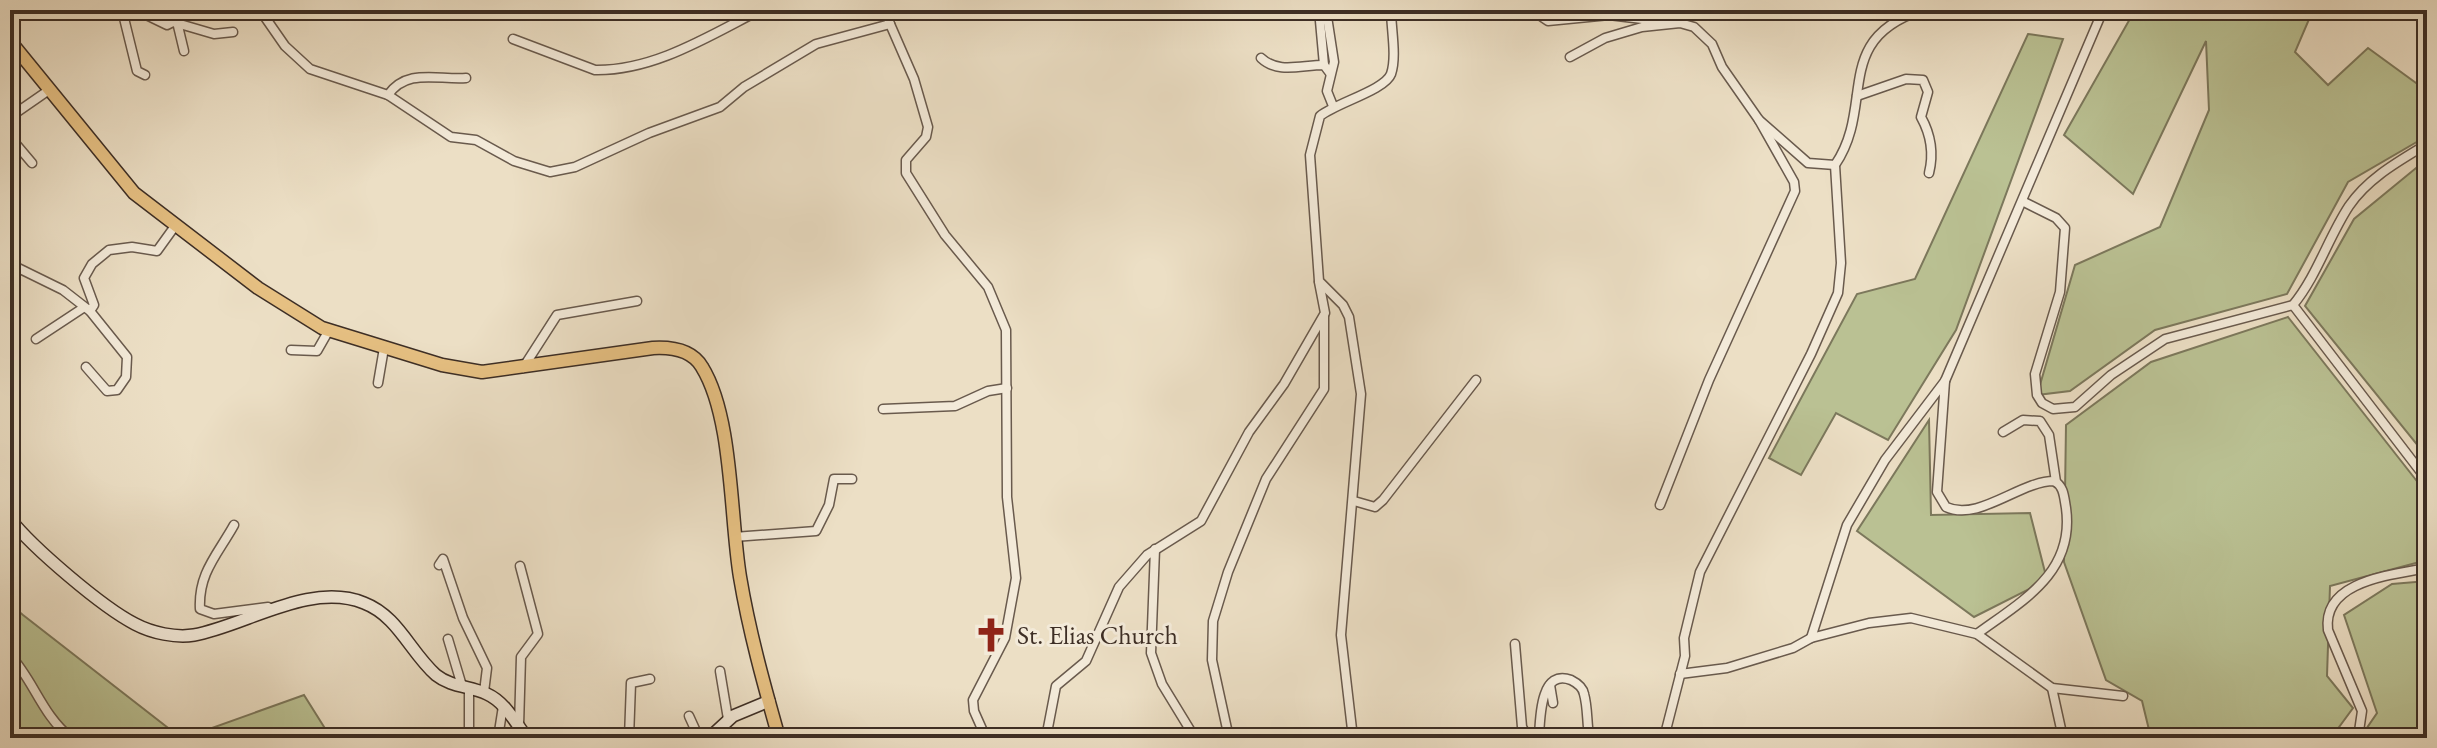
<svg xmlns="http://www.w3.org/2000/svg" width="2437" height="748" viewBox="0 0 2437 748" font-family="'EB Garamond',serif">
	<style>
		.green { fill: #bac193; stroke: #7c785c; stroke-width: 2 }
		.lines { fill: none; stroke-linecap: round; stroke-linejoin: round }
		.street-casing { stroke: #695a4d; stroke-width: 11 }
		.secondary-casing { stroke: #3d2e25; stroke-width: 14 }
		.primary-casing { stroke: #3d2e25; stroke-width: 15 }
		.street { stroke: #f3ead9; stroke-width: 8 }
		.secondary { stroke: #f3ead9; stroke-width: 11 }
		.primary { stroke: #e6c082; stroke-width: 12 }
		.labels { text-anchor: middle; stroke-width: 6; stroke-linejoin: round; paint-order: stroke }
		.poi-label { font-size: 26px; fill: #3d2e25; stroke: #f3ead9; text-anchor: start }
	</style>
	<rect width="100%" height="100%" fill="#ecdfc5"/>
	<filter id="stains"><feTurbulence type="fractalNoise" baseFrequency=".0025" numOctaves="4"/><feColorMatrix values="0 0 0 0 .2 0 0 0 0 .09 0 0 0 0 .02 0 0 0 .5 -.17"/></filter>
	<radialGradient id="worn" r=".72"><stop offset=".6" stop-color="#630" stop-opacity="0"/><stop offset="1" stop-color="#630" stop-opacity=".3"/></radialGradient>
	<!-- green -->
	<g class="green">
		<path d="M2135,10H2313L2295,52L2328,85L2368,48L2427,91V136L2348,182L2287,294L2155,330L2070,391L2037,395L2075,265L2160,227L2209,110L2206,41L2133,194L2064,135Z"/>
		<path d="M2028,34L2063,39L1956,330L1888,440L1836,413L1801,475L1769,458L1857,294L1915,279Z"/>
		<path d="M2427,159V457L2305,306L2354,219Z"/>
		<path d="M2288,317L2427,494V560L2330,586L2327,676L2353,708L2331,738H2151L2142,701L2106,680L2064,562L2066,425L2151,362Z"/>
		<path d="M1929,420L1931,515L2030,513L2047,580L1974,617L1857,531Z"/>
		<path d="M2427,581V738H2360L2377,713L2344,615L2392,584Z"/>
		<path d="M10,604L23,615L181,738H10Z"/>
		<path d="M304,695L331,738H184Z"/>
	</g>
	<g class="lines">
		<!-- street casing -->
		<g class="street-casing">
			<g id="street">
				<path d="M122,10L137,71L145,75"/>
				<path d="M136,10L167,25L173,22L177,10"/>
				<path d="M260,10L285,46L310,69L388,95L451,137L476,140L514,161L550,172L575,167L649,133L720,107L744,87L816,44L890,24L885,10"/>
				<path d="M1319,10L1324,65"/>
				<path d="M1326,10L1334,62L1327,91L1333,106"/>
				<path d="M1540,10L1542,17L1548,21L1609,15L1659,21"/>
				<path d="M173,22L214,34L233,32"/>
				<path d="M890,24L914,79L928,127L926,137L906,160V173L945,235L988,287L1006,330L1007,497L1016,578L1005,638L973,700L974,711L986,738"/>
				<path d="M178,26L184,51"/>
				<path d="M513,39L595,70C654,71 709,36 760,10"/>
				<path d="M1570,57L1605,38L1642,27L1680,23L1694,27L1712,44L1722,67L1759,120L1808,163L1835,165"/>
				<path d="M1261,58C1278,74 1301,65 1324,65L1330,73"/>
				<path d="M388,95C407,68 437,80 466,78"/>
				<path d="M1857,96L1906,79L1923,80L1928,92L1921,117C1931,135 1934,153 1929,173"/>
				<path d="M10,117L49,90"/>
				<path d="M10,137L32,163"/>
				<path d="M2024,202L2056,218L2065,228L2060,292L2035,374L2037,395L2042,403L2053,409L2075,407L2111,375L2165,339L2293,305C2317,276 2328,238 2349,206C2368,178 2399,161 2427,144"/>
				<path d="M10,264L63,290L90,311L94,305L84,278L92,264L109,250L132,247L157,251L175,226"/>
				<path d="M2293,305L2427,480"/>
				<path d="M36,339L83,308"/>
				<path d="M291,350L317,351L329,330"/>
				<path d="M86,367L107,391L117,390L126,377L127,357L90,311"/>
				<path d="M523,368L557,315L637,301"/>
				<path d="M1945,381L1937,492L1946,507C1979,522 2020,481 2054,481C2064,486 2064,497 2066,508C2075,573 2022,601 1977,634"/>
				<path d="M378,383L384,348"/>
				<path d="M883,409L955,406L988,391L1007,388"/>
				<path d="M2003,432L2023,420L2040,421L2049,435L2056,482"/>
				<path d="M1354,501L1375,507L1383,500L1476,380"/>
				<path d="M1660,505L1709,380L1795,191L1794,182L1759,120"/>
				<path d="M234,525C218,554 198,573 200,609L214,614L268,607"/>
				<path d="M734,537L816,531L829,505L834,479H852"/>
				<path d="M1155,549L1151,653L1162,684L1195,738"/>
				<path d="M439,565L443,559L463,618L487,668L484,692"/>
				<path d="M1811,638L1847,525L1885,460L1945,381L2103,10"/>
				<path d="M448,639L462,686"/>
				<path d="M1515,644L1522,727L1528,738"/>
				<path d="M10,655C34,681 42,715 71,738"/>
				<path d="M720,671L728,719"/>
				<path d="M1680,674L1727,668L1793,648L1811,638L1869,623L1911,618L1977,634L2052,688L2123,696"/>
				<path d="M1550,685L1553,703"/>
				<path d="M2052,688L2063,738"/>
				<path d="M469,689V738"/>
				<path d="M689,716L699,738"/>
				<path d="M519,726L521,657L538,634L520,566"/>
				<path d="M498,738L503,706"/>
				<path d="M629,738L631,683L650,679"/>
				<path d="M1046,738L1056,686L1086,661L1119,587L1147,555L1201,521L1249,432L1284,384L1325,313L1319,282"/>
				<path d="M1229,738L1212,660L1213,621L1228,572L1266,479L1324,389V316"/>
				<path d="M1353,738L1341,635L1361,394L1349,317L1343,305L1319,281L1310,155L1320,116C1336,103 1385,90 1391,74C1397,57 1391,28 1391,10"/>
				<path d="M1539,738C1540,719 1540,668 1571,680C1577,683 1583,688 1584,694C1587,704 1587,717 1588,727"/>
				<path d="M1664,738L1685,656L1684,638L1700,572L1811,354L1838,293L1841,263L1835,165C1876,105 1831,40 1922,10"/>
				<path d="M1838,738H1929"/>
				<path d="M2358,738L2362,711L2328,630C2322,581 2391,575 2427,568"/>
			</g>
		</g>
		<!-- secondary casing -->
		<g class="secondary-casing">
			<g id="secondary">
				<path d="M10,519C33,548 102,607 135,624C152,633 176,638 194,635C245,626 310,581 364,603C398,616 410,652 436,675C451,687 470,686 487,694C505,702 515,722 527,738"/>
				<path d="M709,738L733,716L769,701"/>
			</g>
		</g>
		<!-- primary casing -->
		<g class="primary-casing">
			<path id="primary" d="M10,41L134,193L258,288L322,328L442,365L482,372L653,348C671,347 692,350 702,367C733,417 730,517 740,577C749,631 764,685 779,738"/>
		</g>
		<!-- street -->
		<use href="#street" class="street"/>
		<!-- secondary -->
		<use href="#secondary" class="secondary"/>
		<!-- primary -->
		<use href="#primary" class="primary"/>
	</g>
	<!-- icons -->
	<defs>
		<g id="church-bare" transform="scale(2.76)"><path d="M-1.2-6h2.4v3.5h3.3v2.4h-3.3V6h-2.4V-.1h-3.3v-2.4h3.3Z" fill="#8f2418" stroke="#f3ead9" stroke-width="2.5" paint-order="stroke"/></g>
	</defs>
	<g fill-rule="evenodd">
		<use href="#church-bare" x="991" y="635"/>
	</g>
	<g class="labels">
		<!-- poi labels -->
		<g class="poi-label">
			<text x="1017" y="644">St. Elias Church</text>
		</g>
	</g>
	<!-- margin -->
	<rect width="2437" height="748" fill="none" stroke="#ecdfc5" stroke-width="40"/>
	<rect x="12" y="12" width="2413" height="724" fill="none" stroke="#3d2e25" stroke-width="4"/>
	<rect x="20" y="20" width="2397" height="708" fill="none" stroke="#3d2e25" stroke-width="2"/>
	<rect width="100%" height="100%" filter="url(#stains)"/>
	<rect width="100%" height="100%" fill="url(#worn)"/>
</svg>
